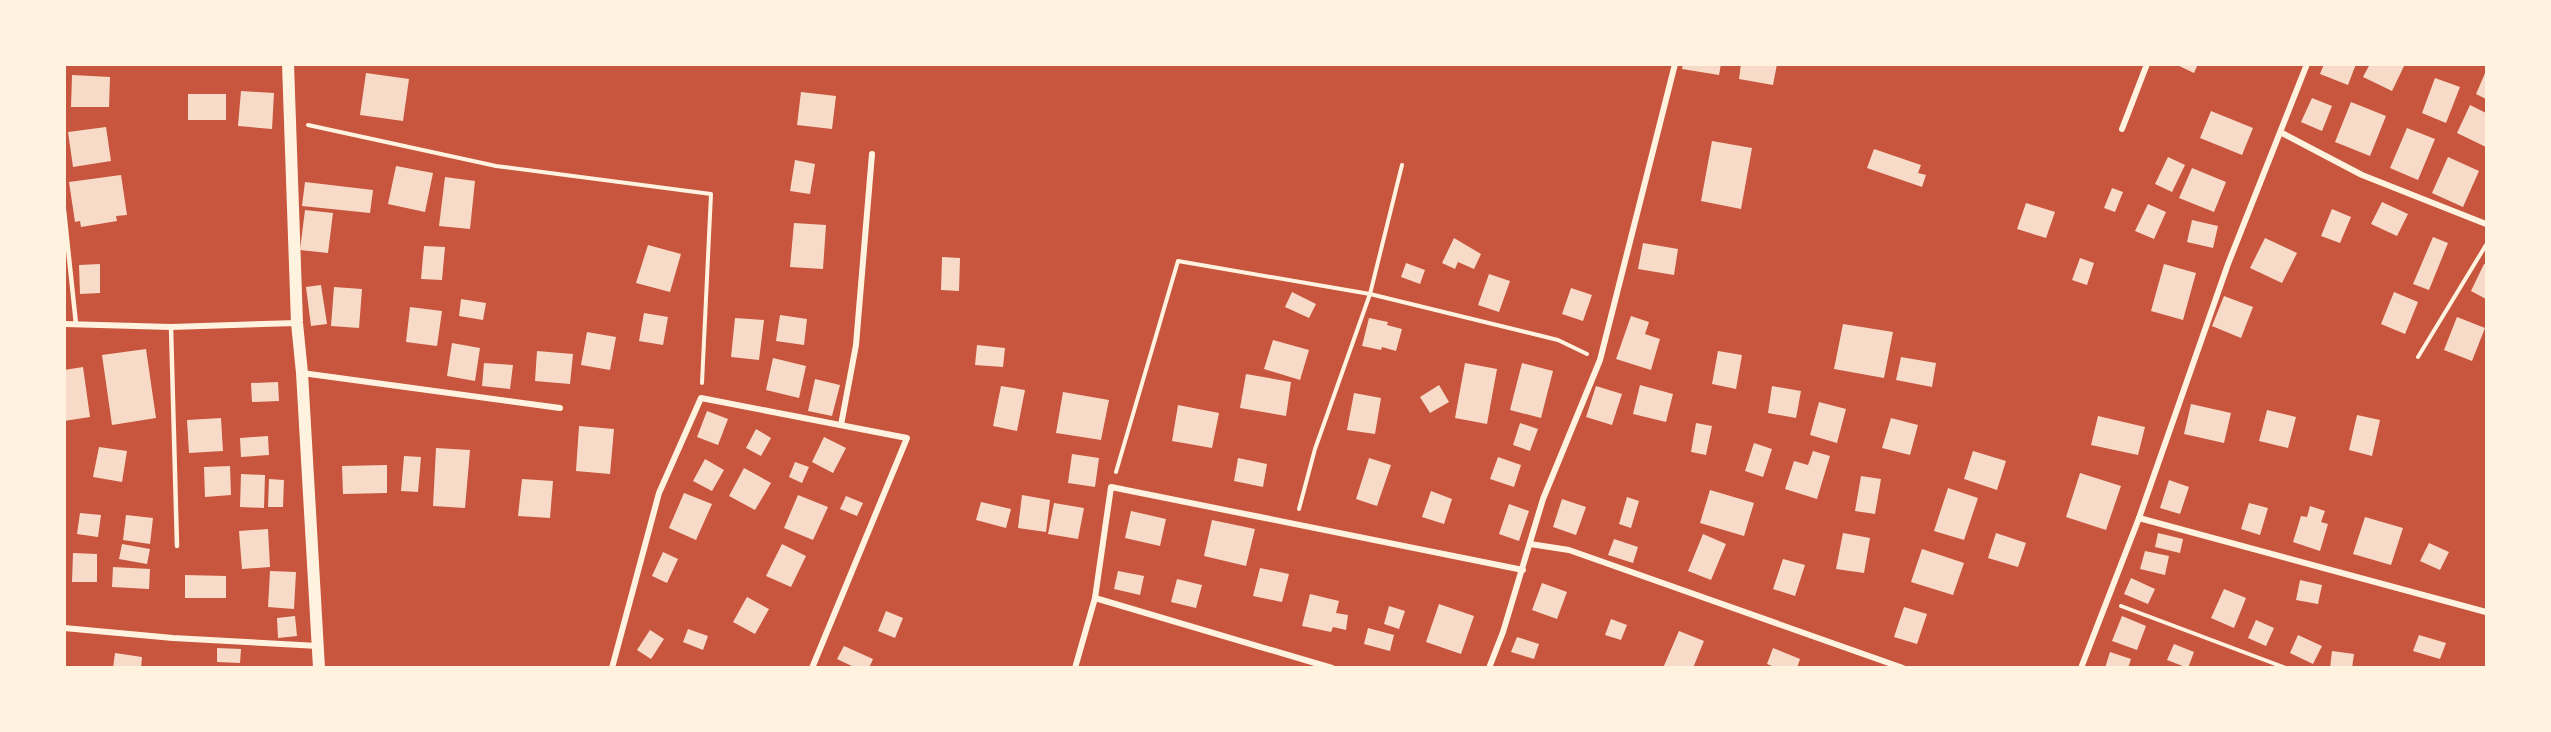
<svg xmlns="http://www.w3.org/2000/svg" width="2551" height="732" viewBox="0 0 2551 732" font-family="'Space Grotesk',sans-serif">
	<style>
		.building { fill: #f7dbc8 }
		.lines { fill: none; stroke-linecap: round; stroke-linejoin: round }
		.path { stroke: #fff3e0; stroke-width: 4 }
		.service { stroke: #fff3e0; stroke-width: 4.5 }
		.minor { stroke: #fff3e0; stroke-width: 6 }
		.secondary { stroke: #fff3e0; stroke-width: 12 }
	</style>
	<rect width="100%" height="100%" fill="#c8553d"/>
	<!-- building -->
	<g class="building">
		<path d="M1683,64H1721L1719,75L1682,69Z"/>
		<path d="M1741,64H1777L1773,85L1739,79Z"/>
		<path d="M2175,64H2198L2194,73Z"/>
		<path d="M2324,64H2356L2348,85L2320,74Z"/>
		<path d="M2370,64H2405L2392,91L2363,77Z"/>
		<path d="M2486,71V99L2476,94Z"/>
		<path d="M366,73L409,79L403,121L360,115Z"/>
		<path d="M72,75L110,77L109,107H71Z"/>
		<path d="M2435,78L2460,87L2446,123L2422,113Z"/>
		<path d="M241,91L274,93L272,129L238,126Z"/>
		<path d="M801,92L836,96L832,129L797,125Z"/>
		<rect x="188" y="94" width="38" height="26"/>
		<path d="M2312,98L2332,106L2322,131L2301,122Z"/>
		<path d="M2351,102L2386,116L2370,156L2335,142Z"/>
		<path d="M2470,105L2486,113V147L2457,133Z"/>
		<path d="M2211,111L2253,128L2242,155L2200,138Z"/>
		<path d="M106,127L111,161L73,167L68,132Z"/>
		<path d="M2407,128L2435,139L2418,180L2390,168Z"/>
		<path d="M1712,141L1752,148L1741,209L1701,201Z"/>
		<path d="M1874,149L1921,165L1918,173L1926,175L1922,187L1867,168Z"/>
		<path d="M2168,157L2185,165L2172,192L2155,184Z"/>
		<path d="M2448,157L2479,171L2463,207L2432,193Z"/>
		<path d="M795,160L815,164L810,194L790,191Z"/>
		<path d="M396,166L433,173L425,212L388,204Z"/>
		<path d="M2192,168L2226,182L2214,212L2179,198Z"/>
		<path d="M121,175L127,215L116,216L117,221L81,227L80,221L75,222L69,182Z"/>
		<path d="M445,177L475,181L470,229L439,226Z"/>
		<path d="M305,182L373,190L370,213L302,206Z"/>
		<path d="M2112,188L2123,192L2115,212L2104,208Z"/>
		<path d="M2382,202L2408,214L2397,236L2371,224Z"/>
		<path d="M2026,203L2055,212L2046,238L2017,229Z"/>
		<path d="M2148,204L2166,212L2154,239L2135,231Z"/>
		<path d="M2332,209L2351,217L2340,243L2321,236Z"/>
		<path d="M305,210L333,213L328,253L300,250Z"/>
		<path d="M2192,220L2218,226L2213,248L2187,242Z"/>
		<path d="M794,223L826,225L823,269L790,267Z"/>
		<path d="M2433,237L2448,243L2429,290L2413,284Z"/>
		<path d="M1454,238L1481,254L1474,269L1458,262L1455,269L1442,263Z"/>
		<path d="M2265,238L2297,253L2282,283L2250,268Z"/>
		<path d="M1643,243L1678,249L1674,275L1638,269Z"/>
		<path d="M648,245L681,254L670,292L636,283Z"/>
		<path d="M424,246L445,247L442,280L421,279Z"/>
		<path d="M942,257L960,258L959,291L941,290Z"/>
		<path d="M2080,258L2094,263L2087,285L2072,280Z"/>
		<path d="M1406,263L1425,270L1420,284L1401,277Z"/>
		<path d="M100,264V293L80,294L79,265Z"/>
		<path d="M2164,264L2196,273L2183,320L2151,311Z"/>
		<path d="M2484,264L2486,265V299L2471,291Z"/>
		<path d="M1489,274L1510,281L1499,312L1478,305Z"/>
		<path d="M321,285L327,324L311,326L306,287Z"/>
		<path d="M334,287L362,289L359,328L331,326Z"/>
		<path d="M1571,288L1592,295L1583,321L1562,314Z"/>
		<path d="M1292,292L1316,304L1309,318L1285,307Z"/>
		<path d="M2394,292L2418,302L2405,334L2381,324Z"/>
		<path d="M2224,296L2253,307L2241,338L2212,326Z"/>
		<path d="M461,299L486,303L483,320L459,316Z"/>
		<path d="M410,307L442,311L437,346L406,342Z"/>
		<path d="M644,313L668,317L663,345L639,341Z"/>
		<path d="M780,315L807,319L804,345L776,341Z"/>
		<path d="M1631,316L1649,322L1645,334L1660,339L1651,370L1616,359Z"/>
		<path d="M2457,317L2485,328L2472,361L2444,350Z"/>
		<path d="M735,318L764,320L759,360L731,357Z"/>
		<path d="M1369,318L1388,322L1387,325L1402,329L1396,351L1382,347L1381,350L1362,346Z"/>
		<path d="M1843,324L1893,332L1884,378L1834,369Z"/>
		<path d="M587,332L616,337L610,370L581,365Z"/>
		<path d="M1273,340L1309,350L1300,380L1264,369Z"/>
		<path d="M452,343L480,348L475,381L447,376Z"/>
		<path d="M977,345L1005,348L1003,367L975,365Z"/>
		<path d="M146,349L156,418L112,425L102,355Z"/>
		<path d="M537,351L573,354L570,384L535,381Z"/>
		<path d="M1718,351L1742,355L1736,389L1712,384Z"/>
		<path d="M1901,357L1936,363L1932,387L1896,380Z"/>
		<path d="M773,358L806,366L799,398L766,390Z"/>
		<path d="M484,363L513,365L510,389L482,386Z"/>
		<path d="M1465,363L1497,369L1487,424L1455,418Z"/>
		<path d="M1522,363L1553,371L1541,418L1510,410Z"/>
		<path d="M83,367L90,417L64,421V370Z"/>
		<path d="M1246,374L1291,382L1286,416L1240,408Z"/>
		<path d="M815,379L840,385L832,416L808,411Z"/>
		<path d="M278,382L279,401L252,402L251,383Z"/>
		<path d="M1439,385L1449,402L1430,413L1420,397Z"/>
		<path d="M1640,385L1673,394L1666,422L1633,414Z"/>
		<path d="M1001,386L1025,390L1017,431L993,426Z"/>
		<path d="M1596,386L1622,394L1612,425L1586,417Z"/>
		<path d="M1772,386L1801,391L1796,418L1768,413Z"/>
		<path d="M1063,392L1109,400L1101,440L1056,433Z"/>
		<path d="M1354,393L1381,398L1375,434L1347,430Z"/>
		<path d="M1819,402L1846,409L1837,443L1810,435Z"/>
		<path d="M2191,404L2231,413L2224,443L2184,434Z"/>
		<path d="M1178,405L1219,413L1212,448L1172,441Z"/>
		<path d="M2267,410L2296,417L2288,448L2259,441Z"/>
		<path d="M707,411L728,419L718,445L697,437Z"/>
		<path d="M2357,415L2380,420L2372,456L2349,450Z"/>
		<path d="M2098,416L2145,427L2138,455L2091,445Z"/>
		<path d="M221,418L223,451L189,453L187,420Z"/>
		<path d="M1891,418L1918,425L1910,455L1882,448Z"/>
		<path d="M1520,423L1538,429L1530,451L1513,445Z"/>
		<path d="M1696,423L1712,426L1706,455L1691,452Z"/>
		<path d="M579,426L614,429L610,474L576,471Z"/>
		<path d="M756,429L771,438L761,456L746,448Z"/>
		<path d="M268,436L269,455L241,457L240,438Z"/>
		<path d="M824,437L846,448L833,473L812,462Z"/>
		<path d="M1754,443L1772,449L1763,477L1745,471Z"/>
		<path d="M99,447L127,451L122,482L93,477Z"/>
		<path d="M436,448L470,450L465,508L433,506Z"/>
		<path d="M1813,451L1830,456L1817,499L1785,489L1794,461L1808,465Z"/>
		<path d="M1973,451L2006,461L1997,490L1964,479Z"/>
		<path d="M1072,454L1099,458L1095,487L1068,483Z"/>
		<path d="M404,456L421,457L418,492L401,491Z"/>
		<path d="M1498,457L1521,465L1514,487L1490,479Z"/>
		<path d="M1238,458L1267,464L1263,487L1234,481Z"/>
		<path d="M1369,458L1391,465L1377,506L1356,499Z"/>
		<path d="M705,459L724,470L712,491L693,481Z"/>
		<path d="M795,462L809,467L802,483L789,477Z"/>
		<path d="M387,465V493L343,494L342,466Z"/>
		<path d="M230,466L231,495L205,497L204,467Z"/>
		<path d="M744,468L771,483L755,510L729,496Z"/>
		<path d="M2080,473L2121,486L2106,530L2066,517Z"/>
		<path d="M241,474L265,475L264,508L240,507Z"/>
		<path d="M1861,476L1881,479L1875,514L1855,511Z"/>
		<path d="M269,479L284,480L283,507H268Z"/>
		<path d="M522,479L553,481L550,518L518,516Z"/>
		<path d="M2169,480L2189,487L2180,514L2160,508Z"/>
		<path d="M1948,488L1978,498L1964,540L1934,531Z"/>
		<path d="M1710,490L1754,503L1744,536L1700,523Z"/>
		<path d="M1431,491L1452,499L1444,524L1422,517Z"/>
		<path d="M684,493L712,504L696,540L669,528Z"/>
		<path d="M798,495L828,507L813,540L784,528Z"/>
		<path d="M1022,495L1050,500L1046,532L1018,528Z"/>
		<path d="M846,496L863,503L857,516L840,509Z"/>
		<path d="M1627,497L1639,501L1631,528L1619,524Z"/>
		<path d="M1562,499L1586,507L1576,535L1553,527Z"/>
		<path d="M981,502L1011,509L1006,528L976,520Z"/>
		<path d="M1054,503L1084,508L1078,539L1048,534Z"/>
		<path d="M2249,503L2268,508L2260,535L2241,529Z"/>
		<path d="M1509,504L1529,511L1519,541L1499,534Z"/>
		<path d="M2310,506L2325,511L2321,522L2328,524L2320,551L2293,542L2301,516L2307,517Z"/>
		<path d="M1131,511L1166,519L1160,546L1125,538Z"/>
		<path d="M80,513L101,515L98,537L77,534Z"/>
		<path d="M126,515L153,518L150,544L123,540Z"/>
		<path d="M2365,517L2403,528L2391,565L2353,554Z"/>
		<path d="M1212,520L1255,529L1246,566L1204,556Z"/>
		<path d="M268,529L270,567L242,569L239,531Z"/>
		<path d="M1843,533L1870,538L1864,573L1836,569Z"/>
		<path d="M1996,533L2026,543L2018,567L1988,558Z"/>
		<path d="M2158,533L2183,539L2180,553L2155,547Z"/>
		<path d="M1703,534L1726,544L1711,580L1688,571Z"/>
		<path d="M1614,539L1638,547L1633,563L1608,555Z"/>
		<path d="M2429,543L2449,552L2440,570L2420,561Z"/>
		<path d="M122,544L150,549L147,564L119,559Z"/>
		<path d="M782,544L806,556L791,587L766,576Z"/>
		<path d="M1922,549L1964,563L1953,595L1911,582Z"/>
		<path d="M2145,551L2169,556L2165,575L2140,569Z"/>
		<path d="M663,552L678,559L667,583L652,576Z"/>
		<path d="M73,553L97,554V582H72Z"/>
		<path d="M1783,559L1805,565L1795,596L1773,589Z"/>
		<path d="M113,567L150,569L149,589L112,587Z"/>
		<path d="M1260,568L1289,574L1282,602L1253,596Z"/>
		<path d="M270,571L296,572L294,609L268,607Z"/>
		<path d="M1118,571L1144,576L1140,595L1114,589Z"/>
		<path d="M185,575L226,576V598H185Z"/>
		<path d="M2131,578L2155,589L2148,604L2124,594Z"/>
		<path d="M1177,579L1202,585L1196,608L1171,602Z"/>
		<path d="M2300,580L2322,585L2318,604L2296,600Z"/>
		<path d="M1542,583L1567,592L1557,619L1532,610Z"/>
		<path d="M2224,589L2246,598L2234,628L2211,618Z"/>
		<path d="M1310,594L1339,601L1336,613L1348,615L1346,630L1333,627L1331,632L1302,626Z"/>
		<path d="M747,597L769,609L755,634L733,622Z"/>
		<path d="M1439,604L1474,616L1461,654L1426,642Z"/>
		<path d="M1389,606L1405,611L1399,629L1384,624Z"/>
		<path d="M1904,607L1927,614L1917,644L1894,637Z"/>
		<path d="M886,611L903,618L895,638L878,631Z"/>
		<path d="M295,616L297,636L278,638L277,618Z"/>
		<path d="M2122,616L2146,626L2137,650L2112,641Z"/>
		<path d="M1611,619L1627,625L1621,640L1605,635Z"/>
		<path d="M2256,620L2274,628L2266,646L2248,638Z"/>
		<path d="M1368,628L1394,635L1390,651L1364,644Z"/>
		<path d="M688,629L708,636L703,650L683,642Z"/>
		<path d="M650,630L664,639L651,659L637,650Z"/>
		<path d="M1679,631L1704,641L1693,668H1663Z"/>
		<path d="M2298,635L2322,646L2313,664L2290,653Z"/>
		<path d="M2419,635L2446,643L2440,659L2413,651Z"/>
		<path d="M1517,637L1539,644L1534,659L1511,652Z"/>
		<path d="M2174,644L2194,652L2188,668L2167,660Z"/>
		<path d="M844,646L873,659L869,668H856L837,659Z"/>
		<path d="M217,648L241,649L240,663L217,662Z"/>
		<path d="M1773,648L1800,659L1797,668H1777L1767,664Z"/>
		<path d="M2332,651L2354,654L2352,668H2330Z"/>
		<path d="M2110,652L2131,659L2128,668H2105Z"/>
		<path d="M115,653L142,657L141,668H113Z"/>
	</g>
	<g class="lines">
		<!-- path -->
		<g class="path">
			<path d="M308,125L496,166L711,194L702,383"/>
			<path d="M2418,357L2486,245"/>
			<path d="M1116,472L1178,261L1370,294L1402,165"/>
			<path d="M1299,509L1315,449L1370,294L1558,340L1587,354"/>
			<path d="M2121,606L2286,668"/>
		</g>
		<!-- service -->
		<g class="service">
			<path d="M64,210L76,324"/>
			<path d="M171,327L177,546"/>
		</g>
		<!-- minor -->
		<g class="minor">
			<path d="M2122,129L2147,64"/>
			<path d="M2282,133L2362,175L2486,224"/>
			<path d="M64,324L171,327L297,323"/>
			<path d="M302,373L560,408"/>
			<path d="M841,425L856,345L872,154"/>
			<path d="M2139,518L2486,612"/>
			<path d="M1530,544L1569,550L1903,668"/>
			<path d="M1095,598L1332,668"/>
			<path d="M64,628L173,638L318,646"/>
			<path d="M612,668L659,493L701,398L907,438L812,668"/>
			<path d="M1075,668L1095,598L1111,487L1523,570"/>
			<path d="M1489,668L1503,632L1543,499L1600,360L1675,64"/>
			<path d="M2081,668L2139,518L2228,264L2307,64"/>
		</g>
		<!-- secondary -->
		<path class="secondary" d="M288,64L297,323L302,373L319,668"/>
	</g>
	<!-- border -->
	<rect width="2551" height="732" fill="none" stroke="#fff3e0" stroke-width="132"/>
</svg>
